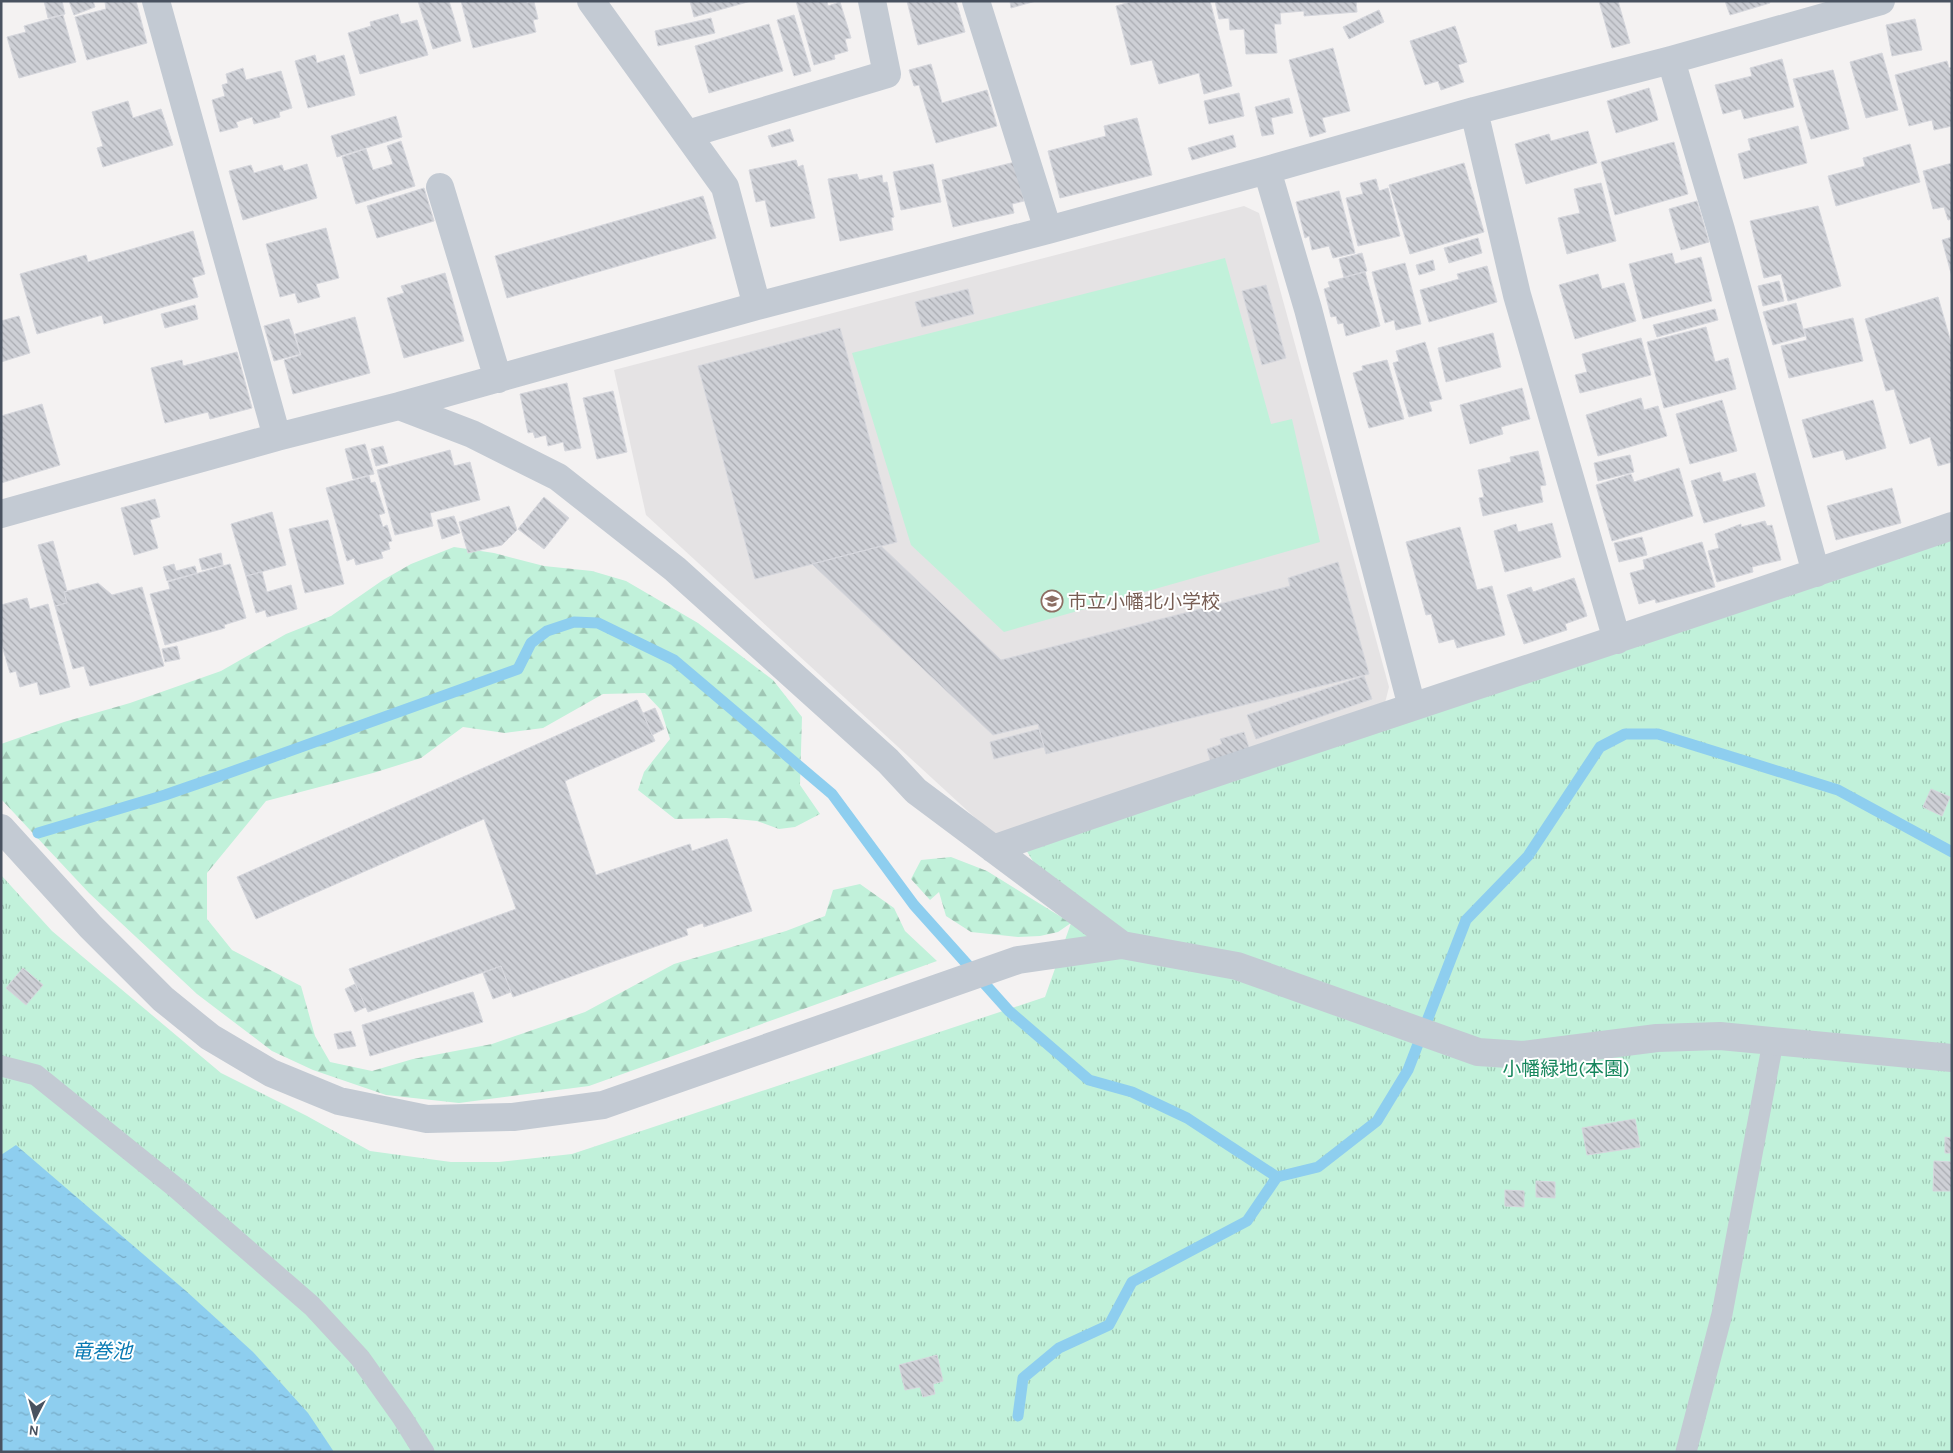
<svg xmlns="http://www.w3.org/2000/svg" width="1953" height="1453" font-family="Karla,'Noto Sans JP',sans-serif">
<defs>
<pattern id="forest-firs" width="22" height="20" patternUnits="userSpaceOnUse" patternTransform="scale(1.25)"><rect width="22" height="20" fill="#c1f1da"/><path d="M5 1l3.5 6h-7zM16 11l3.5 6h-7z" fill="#9fc6b4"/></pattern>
<pattern id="park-tufts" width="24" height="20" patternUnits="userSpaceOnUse" patternTransform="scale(1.25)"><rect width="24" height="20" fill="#c1f1da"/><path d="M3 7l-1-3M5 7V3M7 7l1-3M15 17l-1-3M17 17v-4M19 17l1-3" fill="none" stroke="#9fc6b4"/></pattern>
<pattern id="water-ripples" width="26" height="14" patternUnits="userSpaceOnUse" patternTransform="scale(1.25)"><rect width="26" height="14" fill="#8eceef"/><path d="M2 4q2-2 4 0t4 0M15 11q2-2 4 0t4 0" fill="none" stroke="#76aac5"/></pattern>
<pattern id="building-back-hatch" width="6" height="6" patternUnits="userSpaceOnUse" patternTransform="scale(1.25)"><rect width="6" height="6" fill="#ced0d6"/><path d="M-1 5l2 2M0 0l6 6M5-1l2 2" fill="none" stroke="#a9abb1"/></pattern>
</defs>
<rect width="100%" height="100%" fill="#f4f2f2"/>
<path fill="#e5e3e4" d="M1244,206L1259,213L1389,687L1383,711L996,837L646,515L614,370Z"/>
<path fill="#c1f1da" d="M1225,258L1271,424L1292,419L1320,542L1004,632L911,545L852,353Z"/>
<path fill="url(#forest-firs)" d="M454,547L494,553L544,566L592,571L626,581L698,623L773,680L802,717L800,785L820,814L795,827L779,829L757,821L726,818L675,819L638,790L644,772L670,739L661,710L645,693L603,694L543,728L505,733L463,727L421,758L373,773L266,801L207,873V919L232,950L301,986L315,1036L330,1062L372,1071L413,1059L492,1044L585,1012L674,964L786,931L825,916L833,890L860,884L894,908L905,931L937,961L589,1086L459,1103L386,1095L313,1070L272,1051L197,994L89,893L1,799V744L64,722L130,703L221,671L286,634L331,616L383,580L411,564Z
M951,857L987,871L1071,923L1058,932L1040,936L1018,937L971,932L946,916L939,892L930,900L911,879L921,860Z"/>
<path fill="url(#park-tufts)" d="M1952,532V1452H1V875L52,931L221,1073L307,1116L370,1151L451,1162H499L572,1154L1045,997L1071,923L1023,845Z"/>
<path fill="url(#water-ripples)" d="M16,1145L186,1291L253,1352L308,1413L334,1452H1V1155Z"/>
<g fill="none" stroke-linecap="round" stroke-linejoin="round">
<path stroke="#8eceef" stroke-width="11" d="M38,833L165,795L220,776L518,669L531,643L547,631L574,622L598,623L674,660L832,794L914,905L1009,1011L1089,1080L1132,1092L1187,1118L1277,1177
M1018,1416L1023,1378L1059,1348L1109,1325L1132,1282L1247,1221L1277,1177L1318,1167L1377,1121L1408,1070L1466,920L1528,856L1600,747L1625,734H1658L1838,790L1952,852"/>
</g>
<path fill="url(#building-back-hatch)" stroke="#d6d7dd" d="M44,1H62L65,14L48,18Z
M69,1H93L95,7L74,15Z
M107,1H136L147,43L87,60L75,17L106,9L105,2Z
M418,1H449L461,41L433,49Z
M461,1H526L527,3L534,2L538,19L533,20L536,32L473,48Z
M690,1H751L694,17Z
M796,1H827L828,6L840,2L851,38L845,39L848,51L834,55L835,59L814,65Z
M907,1H956L965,32L918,45Z
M1010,1H1036L1011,8Z
M1134,1H1210L1232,86L1204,94L1199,73L1159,84L1152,60L1131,65L1116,6Z
M1215,1H1356L1357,12L1304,16V11L1280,13L1281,24H1274L1277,53L1246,54L1244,29L1230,30L1229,18L1219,19Z
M1599,1H1618L1630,43L1612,48Z
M1725,1H1769L1770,3L1730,15Z
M1379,10L1384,22L1349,39L1343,27Z
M398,14L401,24L417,20L428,55L360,74L348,33L371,26L370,22Z
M63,15L76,62L19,78L7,37L26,32L24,26Z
M794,15L811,71L794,76L777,20Z
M711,18L715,33L658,46L655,31Z
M1915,19L1922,50L1892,56L1886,25Z
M769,24L783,71L709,93L695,46Z
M1455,26L1467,62L1458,65L1464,82L1441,90L1438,81L1425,85L1410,41Z
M1333,48L1350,111L1322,118L1326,132L1310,137L1289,60Z
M1882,53L1898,110L1866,118L1850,62Z
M315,55L317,63L344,55L355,95L308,108L295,61Z
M1782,59L1794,107L1744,119L1741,109L1723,114L1715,85L1752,76L1750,68Z
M1947,61L1949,68L1952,67V126L1934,130L1932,120L1909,126L1895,75Z
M931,64L942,103L987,90L997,126L936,143L919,85L914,86L909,70Z
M243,68L246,80L281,71L292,108L279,112L280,117L254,124L252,117L236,122L238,127L220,132L212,100L225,96L222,85L228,83L226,74Z
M1833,70L1849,129L1811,139L1793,79Z
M1649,88L1658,120L1616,133L1607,101Z
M1239,93L1244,116L1209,124L1204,101Z
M1289,98L1293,113L1271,118L1274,134L1262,136L1255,107Z
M128,101L133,118L161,109L173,145L103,167L97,148L103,146L92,112Z
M396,116L402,137L337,157L331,136Z
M1137,118L1152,175L1060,198L1048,151L1106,136L1104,126Z
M1798,126L1807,163L1744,179L1738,154L1751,150L1748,139Z
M790,129L794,141L772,147L768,136Z
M1588,131L1597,163L1526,184L1515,144L1549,134L1551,141Z
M1233,135L1236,147L1192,160L1188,148Z
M401,141L415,186L356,204L342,157L366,149L373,170L393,164L387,146Z
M1674,142L1688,194L1615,215L1601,162Z
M1910,144L1920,182L1836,206L1828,176L1865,166L1863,158Z
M796,160L798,167L803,165L815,218L771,227L765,200L756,202L749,170Z
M1015,162L1024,201L1012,204L1014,213L953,227L942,180Z
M1464,163L1484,232L1410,254L1389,185Z
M1952,163V219L1948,220L1944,207L1933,209L1923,171Z
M307,164L317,198L243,220L229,171L251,165L254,173L282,165L284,171Z
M933,164L941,202L901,210L893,172Z
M857,174L859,180L882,175L883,183L887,182L894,217L891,218L893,230L840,241L828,179Z
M1376,179L1379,191L1388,188L1400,236L1358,246L1346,198L1363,194L1360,183Z
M1601,183L1616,241L1567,254L1558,218L1580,213L1574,189Z
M424,188L434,221L377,238L367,206Z
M1339,191L1355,253L1333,258L1329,246L1312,250L1309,236L1305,238L1296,202Z
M703,196L716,238L507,298L495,256Z
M1697,201L1709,242L1681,250L1669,209Z
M1818,206L1841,286L1788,301L1781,274L1764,278L1750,221Z
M326,228L339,278L316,284L320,297L298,303L295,293L280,297L266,244Z
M193,231L205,274L192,278L198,297L104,324L102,315L37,334L20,274L86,255L88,262Z
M1952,237V277L1942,240Z
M1478,238L1482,253L1449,263L1444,248Z
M1362,253L1367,271L1344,277L1339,259Z
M1672,253L1675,264L1701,257L1712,301L1643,319L1629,264Z
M1433,260L1435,270L1419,275L1416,265Z
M1405,263L1421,324L1396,330L1394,320L1385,323L1372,272Z
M1487,266L1497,302L1429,322L1420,290L1459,279L1457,274Z
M1365,272L1380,326L1346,336L1343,323L1338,324L1336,316L1331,317L1324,289L1330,287L1328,282Z
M445,273L464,341L404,358L387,298L404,293L401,286Z
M1598,274L1602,289L1624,283L1636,321L1575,339L1559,285Z
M1779,281L1784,301L1763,306L1758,286Z
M1266,285L1286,358L1262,365L1242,291Z
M968,289L974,314L922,327L915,302Z
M1938,297L1952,346V462L1938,466L1930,437L1910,444L1894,389L1886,391L1865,319Z
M1796,303L1805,336L1773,345L1763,312Z
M195,305L198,319L165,328L161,314Z
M1715,309L1718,320L1657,337L1653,325Z
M19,316L30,353L1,362V321Z
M355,317L370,373L293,394L284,360L301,355L295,334Z
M1853,318L1863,361L1789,378L1781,346L1807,340L1804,329Z
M289,319L300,354L274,361L264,326Z
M1706,327L1715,362L1728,358L1736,389L1664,408L1647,342Z
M840,328L897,542L755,579L698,366Z
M1493,333L1501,367L1446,382L1438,348Z
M1641,338L1651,375L1580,393L1575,375L1587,372L1582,354Z
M1425,342L1442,399L1429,402L1432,411L1409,417L1393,363L1399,361L1396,351Z
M237,352L252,408L210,419L208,412L165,423L151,368L182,360L183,366Z
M1387,360L1404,419L1369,428L1353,373L1363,370L1362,366Z
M567,383L581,448L565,451L563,442L548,446L546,435L535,438L533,432L528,433L520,394Z
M1522,388L1530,419L1501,427L1503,434L1470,444L1460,405Z
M613,391L627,452L597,459L583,398Z
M1641,398L1644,410L1658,406L1667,436L1598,456L1586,415Z
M1722,400L1737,451L1690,464L1676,414Z
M1873,400L1886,448L1846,460L1843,450L1813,458L1802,420Z
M42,404L60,465L1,483V416Z
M365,444L374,474L353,479L345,449Z
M383,446L388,463L376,466L371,449Z
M450,450L454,466L470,462L480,500L430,513L433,526L395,535L377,470Z
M1538,451L1546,485L1540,486L1543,502L1483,516L1479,498L1484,497L1478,470L1511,462L1510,457Z
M1630,455L1634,472L1598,481L1594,463Z
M1679,468L1693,516L1612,541L1596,485L1631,474L1634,482Z
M1720,472L1723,482L1755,473L1765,506L1704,523L1691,481Z
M369,476L371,483L375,482L385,513L379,515L383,527L387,525L392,541L388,542L390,549L381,552L383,558L356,565L354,558L347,561L326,488Z
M1892,488L1901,523L1836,540L1827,506Z
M544,497L569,518L544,549L518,529Z
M155,499L160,517L150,520L158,548L134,555L121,508Z
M509,506L517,530L502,545L468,553L459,522Z
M272,512L286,565L246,576L231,524Z
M454,516L460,533L442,539L437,520Z
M328,520L344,584L305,593L289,529Z
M1765,521L1767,526L1772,525L1781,560L1752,567L1753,572L1717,582L1708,551L1719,548L1715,534L1741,524V527Z
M1552,523L1561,557L1505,572L1494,531L1516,524L1518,532Z
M1460,527L1477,590L1492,586L1505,635L1457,648L1454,639L1439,643L1431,614L1426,615L1406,542Z
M1642,537L1647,555L1619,562L1614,543Z
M53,541L67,591L64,592L67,603L55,606L38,545Z
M1702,542L1715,587L1656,603L1655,599L1639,604L1630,573L1645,569L1643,560Z
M881,546L1001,660L1290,586L1288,578L1338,562L1369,674L1046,754L1038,724L993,735L812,564Z
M221,553L223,565L202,570L199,559Z
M174,564L176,571L195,566L197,573L167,581L163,567Z
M230,564L246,618L224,625L225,628L165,645L150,594L170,589L168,582Z
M262,572L267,592L291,585L297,609L267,617L265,610L256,613L246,576Z
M1574,578L1587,616L1565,624L1567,630L1524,644L1507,595L1531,587L1533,592Z
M98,583L112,595L142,587L164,666L90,686L84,666L73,669L55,606L67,603L64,592Z
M27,598L30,609L48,604L70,687L40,695L37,682L20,687L16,671L10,673L1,642V605Z
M177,646L180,659L165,662L162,649Z
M1364,676L1372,699L1256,739L1247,715Z
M637,700L655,741L565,781L596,875L690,844L692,851L727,839L752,911L704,927L703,923L686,929L688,935L513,997L501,966L368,1012L349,969L516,909L484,819L256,919L237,877Z
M655,708L664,729L652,735L643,713Z
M1039,729L1044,747L994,759L990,742Z
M1244,732L1250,751L1211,763L1207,749L1222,744L1220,739Z
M1931,789L1950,797L1942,816L1923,807Z
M501,966L511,992L493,999L483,973Z
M23,968L43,985L26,1005L6,988Z
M355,984L366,1007L355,1012L345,989Z
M473,992L483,1022L370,1056L362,1025Z
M351,1031L356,1046L338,1049L334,1034Z
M1635,1119L1640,1147L1587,1155L1582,1128Z
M1945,1137L1952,1138V1153H1945Z
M1934,1161L1952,1162V1191H1933Z
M1536,1181L1555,1182V1198L1536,1197Z
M1505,1190L1524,1191V1207L1505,1206Z
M937,1355L943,1381L933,1384L935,1394L923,1397L920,1387L905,1390L899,1365Z"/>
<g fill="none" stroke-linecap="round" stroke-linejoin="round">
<path stroke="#c3cad3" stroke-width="21" d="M1,1066L36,1075L175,1187L312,1306L360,1358L402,1417L424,1452
M1686,1452L1722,1314L1773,1042"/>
<path stroke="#c3cad3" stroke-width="28" d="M156,1L277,437
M591,1L725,187L757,306
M976,1L1048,230
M1671,60L1721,230L1816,573
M1474,111L1517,295L1617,640
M688,134L887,74L872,1
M1267,170L1308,309L1412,707
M440,187L498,379
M399,406L472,434L558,477L675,569L888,761L916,791L1122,945
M1,514L277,437L399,406L757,306L1048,230L1267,170L1474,111L1671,60L1881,1
M1,828L91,927L163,999L210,1037L271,1073L339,1101L427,1119L513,1117L603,1105L1018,960L1122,945L1237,966L1478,1052L1523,1055L1657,1038L1720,1036L1952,1058
M993,849C1311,738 1633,636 1952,526"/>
</g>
<defs>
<g id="school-ring" transform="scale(1.125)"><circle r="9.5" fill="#fff" stroke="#8d6e63" stroke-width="1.5"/><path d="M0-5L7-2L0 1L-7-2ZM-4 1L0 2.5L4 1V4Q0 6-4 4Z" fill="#8d6e63"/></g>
</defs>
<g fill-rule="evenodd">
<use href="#school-ring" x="1052" y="601"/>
</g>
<g text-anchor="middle" stroke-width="4" stroke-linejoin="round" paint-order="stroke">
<g font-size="19" fill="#785e54" stroke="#fff" text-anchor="start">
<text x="1068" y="608">市立小幡北小学校</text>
</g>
<g font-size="19" fill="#16865c" stroke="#fff">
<text x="1566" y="1075">小幡緑地(本園)</text>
</g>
<g font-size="20" font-style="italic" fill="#097ab3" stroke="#fff">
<text x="102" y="1358">竜巻池</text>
</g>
</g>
<rect width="1953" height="1453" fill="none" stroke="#495260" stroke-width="5"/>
<g transform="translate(35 1418) rotate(186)" stroke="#ffffff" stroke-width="4" paint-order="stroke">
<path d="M0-4L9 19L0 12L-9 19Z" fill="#495260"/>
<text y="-8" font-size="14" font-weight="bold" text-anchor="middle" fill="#495260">N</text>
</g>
</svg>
